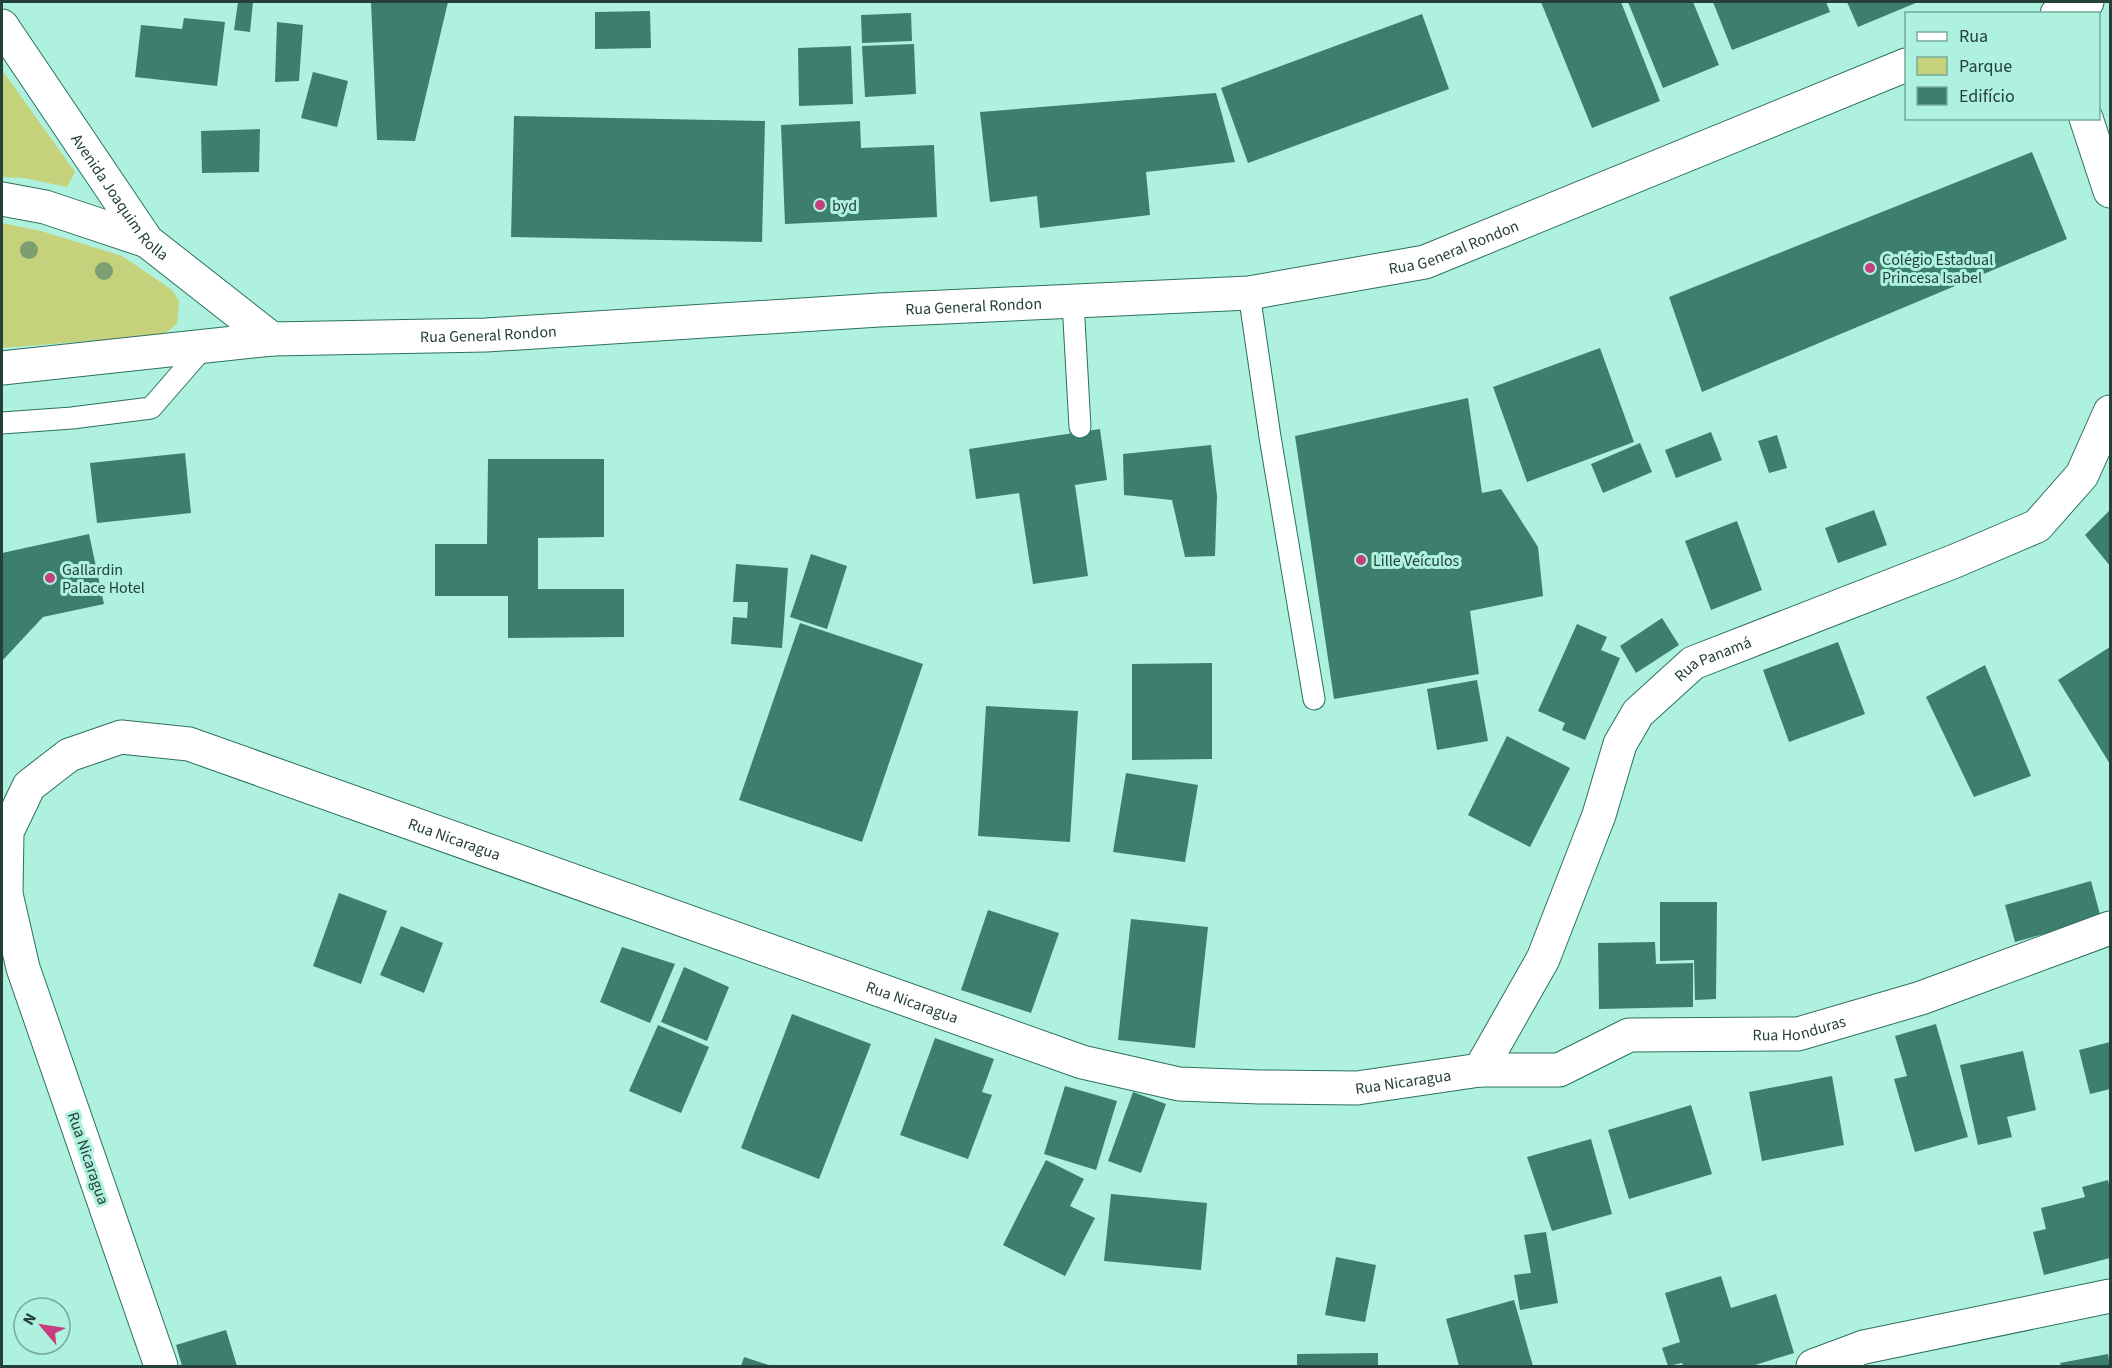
<svg xmlns="http://www.w3.org/2000/svg" width="2112" height="1368" font-family="'Source Sans 3',sans-serif">
<rect width="100%" height="100%" fill="#aef1de"/>
<path fill="#c6d17c" d="M2,70L75,172L67,187L24,178L2,177Z
M2,223L41,231L122,256L172,290L179,301L177,324L163,335L2,348Z"/>
<path fill="#3d7f6e" d="M238,2H253L250,32L234,30Z
M371,2H448L415,141L377,140Z
M1541,2H1621L1660,101L1592,128Z
M1628,2H1693L1719,65L1663,88Z
M1713,2H1826L1830,12L1732,50Z
M1847,2H1918L1858,27Z
M650,11L651,48L595,49V12Z
M911,13L912,41L862,43L861,15Z
M1422,14L1449,89L1248,163L1221,88Z
M184,18L225,22L217,86L135,77L141,25L182,29Z
M277,22L303,25L299,81L275,82Z
M914,44L916,94L865,97L862,46Z
M851,46L853,104L799,106L798,48Z
M313,72L348,81L337,127L301,118Z
M1216,93L1235,162L1146,172L1150,215L1040,228L1037,196L990,202L980,112Z
M514,116L765,121L762,242L511,237Z
M860,121L861,148L934,145L937,217L785,224L781,125Z
M260,129L259,172L202,173L201,131Z
M2032,152L2067,239L1702,392L1669,297Z
M1600,348L1634,442L1527,482L1493,387Z
M1468,398L1482,493L1501,489L1538,547L1543,596L1470,611L1479,674L1334,699L1295,436Z
M1100,429L1107,480L1075,485L1088,576L1033,584L1019,493L976,499L969,449Z
M1711,432L1722,460L1676,478L1665,450Z
M1777,435L1787,468L1769,473L1758,441Z
M1640,443L1652,472L1603,493L1591,464Z
M1211,445L1217,496L1215,556L1185,557L1172,500L1124,495L1123,454Z
M185,453L191,513L97,523L90,463Z
M488,459H604V537L538,538V589H624V637L508,638V596H435V544H487Z
M1874,510L1887,545L1838,563L1825,528Z
M2110,510V566L2085,535Z
M1737,521L1762,590L1711,610L1685,541Z
M89,534L104,604L43,617L2,661V553Z
M811,554L847,566L827,629L790,617Z
M736,564L788,568L782,648L731,644L733,617L747,618L748,602H733Z
M1662,618L1679,645L1636,673L1620,646Z
M800,623L923,664L862,842L739,800Z
M1577,624L1607,637L1601,650L1620,658L1585,740L1562,730L1565,723L1538,711Z
M1838,642L1865,714L1789,742L1763,670Z
M2110,647V764L2058,680Z
M1212,663V759L1132,760V664Z
M1985,665L2031,776L1974,797L1926,697Z
M1477,680L1488,741L1437,750L1427,689Z
M986,706L1078,711L1070,842L978,836Z
M1507,736L1570,768L1530,847L1468,815Z
M1126,773L1198,785L1185,862L1113,852Z
M2091,881L2101,918L2015,942L2005,905Z
M339,893L387,911L361,984L313,966Z
M1660,902H1717L1716,999L1695,1000L1694,960L1660,961Z
M988,910L1059,933L1031,1013L961,990Z
M1131,919L1208,927L1195,1048L1118,1040Z
M401,926L443,943L424,993L380,975Z
M1655,942L1656,964L1693,963V1007L1599,1009L1598,943Z
M622,947L675,964L650,1023L600,1002Z
M684,967L729,987L707,1041L661,1022Z
M792,1014L871,1044L819,1179L741,1148Z
M1936,1024L1968,1137L1915,1152L1894,1079L1907,1076L1895,1036Z
M658,1025L709,1047L681,1113L629,1091Z
M935,1038L994,1059L982,1092L992,1095L968,1159L900,1135Z
M2110,1042V1089L2090,1094L2079,1050Z
M2023,1051L2036,1110L2007,1117L2012,1137L1978,1145L1960,1065Z
M1832,1076L1844,1145L1762,1161L1749,1092Z
M1065,1086L1117,1101L1096,1170L1044,1154Z
M1133,1092L1166,1104L1141,1173L1108,1161Z
M1691,1105L1712,1174L1629,1199L1608,1130Z
M1591,1139L1612,1214L1552,1231L1527,1157Z
M1046,1160L1084,1179L1070,1206L1095,1218L1065,1276L1003,1245Z
M2108,1180L2110,1189V1258L2044,1275L2033,1232L2046,1229L2041,1208L2085,1197L2082,1187Z
M1111,1194L1207,1203L1201,1270L1104,1261Z
M1546,1232L1558,1303L1520,1310L1514,1275L1531,1273L1524,1235Z
M1336,1257L1376,1265L1365,1322L1325,1315Z
M1721,1276L1731,1308L1776,1294L1794,1353L1752,1366H1683L1682,1363L1668,1366L1662,1348L1680,1342L1665,1293Z
M1514,1300L1533,1366H1459L1446,1319Z
M226,1330L237,1366H182L176,1345Z
M1378,1353V1366H1297V1354Z
M2108,1354L2110,1366H2061L2060,1363Z
M744,1357L772,1366H741Z"/>
<g fill="none" stroke-linecap="round" stroke-linejoin="round">
<g stroke="#2d7060" stroke-width="23">
<path id="lane" d="M1249,293L1270,437L1314,699
M1073,302L1080,427
M2,423L72,418L151,408L204,347"/>
</g>
<g stroke="#2d7060" stroke-width="35">
<g id="street">
<path d="M2086,118L2110,191"/>
<path id="s1" d="M1480,1070L1543,959L1599,815L1620,744L1638,713L1693,663L1955,561L2037,526L2082,475L2110,412"/>
<path id="s2" d="M161,1366L23,968L6,894L7,832L29,786L69,755L121,737L189,744L1082,1062L1179,1084L1260,1087L1357,1088L1480,1070H1559L1629,1035L1798,1034L1921,998L2110,928"/>
<path d="M1813,1366L1864,1347L2110,1296"/>
</g>
</g>
<g stroke="#2d7060" stroke-width="35">
<g id="secondary">
<path d="M2057,14L2087,2"/>
<path id="s3" d="M2,26L147,241L272,339"/>
<path d="M2,199L45,207L147,241"/>
<path id="s4" d="M2,368L272,339L486,335L879,310L1249,293L1425,262L1906,65"/>
</g>
</g>
<use href="#lane" stroke="#fff" stroke-width="21"/>
<use href="#street" stroke="#fff" stroke-width="33"/>
<use href="#secondary" stroke="#fff" stroke-width="33"/>
</g>
<g fill="#7c9e71">
<circle cx="29" cy="250" r="9"/>
<circle cx="104" cy="271" r="9"/>
</g>
<g fill="#c53e7e" stroke="#aef1de" stroke-width="2">
<circle cx="820" cy="205" r="6"/>
<circle cx="1870" cy="268" r="6"/>
<circle cx="1361" cy="560" r="6"/>
<circle cx="50" cy="578" r="6"/>
</g>
<g text-anchor="middle" stroke-width="6" stroke-linejoin="round" paint-order="stroke">
<g font-size="16" fill="#244038" stroke="#aef1de">
<text dy="6" stroke="none"><textPath href="#s3" startOffset="208">Avenida Joaquim Rolla</textPath></text>
<text dy="6" stroke="none"><textPath href="#s4" startOffset="1460">Rua General Rondon</textPath></text>
<text dy="6" stroke="none"><textPath href="#s4" startOffset="974">Rua General Rondon</textPath></text>
<text dy="6" stroke="none"><textPath href="#s4" startOffset="488">Rua General Rondon</textPath></text>
<text dy="6" stroke="none"><textPath href="#s1" startOffset="486">Rua Panamá</textPath></text>
<text dy="6" stroke="none"><textPath href="#s2" startOffset="1066">Rua Nicaragua</textPath></text>
<text dy="6" stroke="none"><textPath href="#s2" startOffset="1552">Rua Nicaragua</textPath></text>
<text dy="6" stroke="none"><textPath href="#s2" startOffset="2462">Rua Honduras</textPath></text>
<text dy="6" stroke="none"><textPath href="#s2" startOffset="2056">Rua Nicaragua</textPath></text>
<text transform="translate(89 1158) rotate(71)" y="6">Rua Nicaragua</text>
</g>
<g font-size="16" fill="#244038" stroke="#aef1de" text-anchor="start">
<text x="832" y="211">byd</text>
<text x="1882" y="265">Colégio Estadual<tspan x="1882" dy="18">Princesa Isabel</tspan></text>
<text x="1373" y="566">Lille Veículos</text>
<text x="62" y="575">Gallardin<tspan x="62" dy="18">Palace Hotel</tspan></text>
</g>
</g>
<rect width="2112" height="1368" fill="none" stroke="#244038" stroke-width="6"/>
<rect x="1905" y="12" width="195" height="108" fill="#aef1de" stroke="#77aa9c" stroke-width="1.5"/>
<rect x="1917" y="32" width="30" height="9" fill="#ffffff" stroke="#77aa9c" stroke-width="1.5"/>
<text x="1959" y="42" font-size="18" fill="#244038">Rua</text>
<rect x="1917" y="57" width="30" height="18" fill="#c6d17c" stroke="#77aa9c" stroke-width="1.5"/>
<text x="1959" y="72" font-size="18" fill="#244038">Parque</text>
<rect x="1917" y="87" width="30" height="18" fill="#3d7f6e" stroke="#77aa9c" stroke-width="1.5"/>
<text x="1959" y="102" font-size="18" fill="#244038">Edifício</text>
<g transform="translate(42 1326) rotate(299)"><circle r="28" fill="#aef1de" stroke="#77aa9c" stroke-width="1.5"/>
<path d="M0-4.5L10 22L0 15L-10 22Z" fill="#c53e7e"/>
<text y="-9" font-size="16" font-weight="bold" text-anchor="middle" fill="#244038">N</text>
</g>
</svg>
